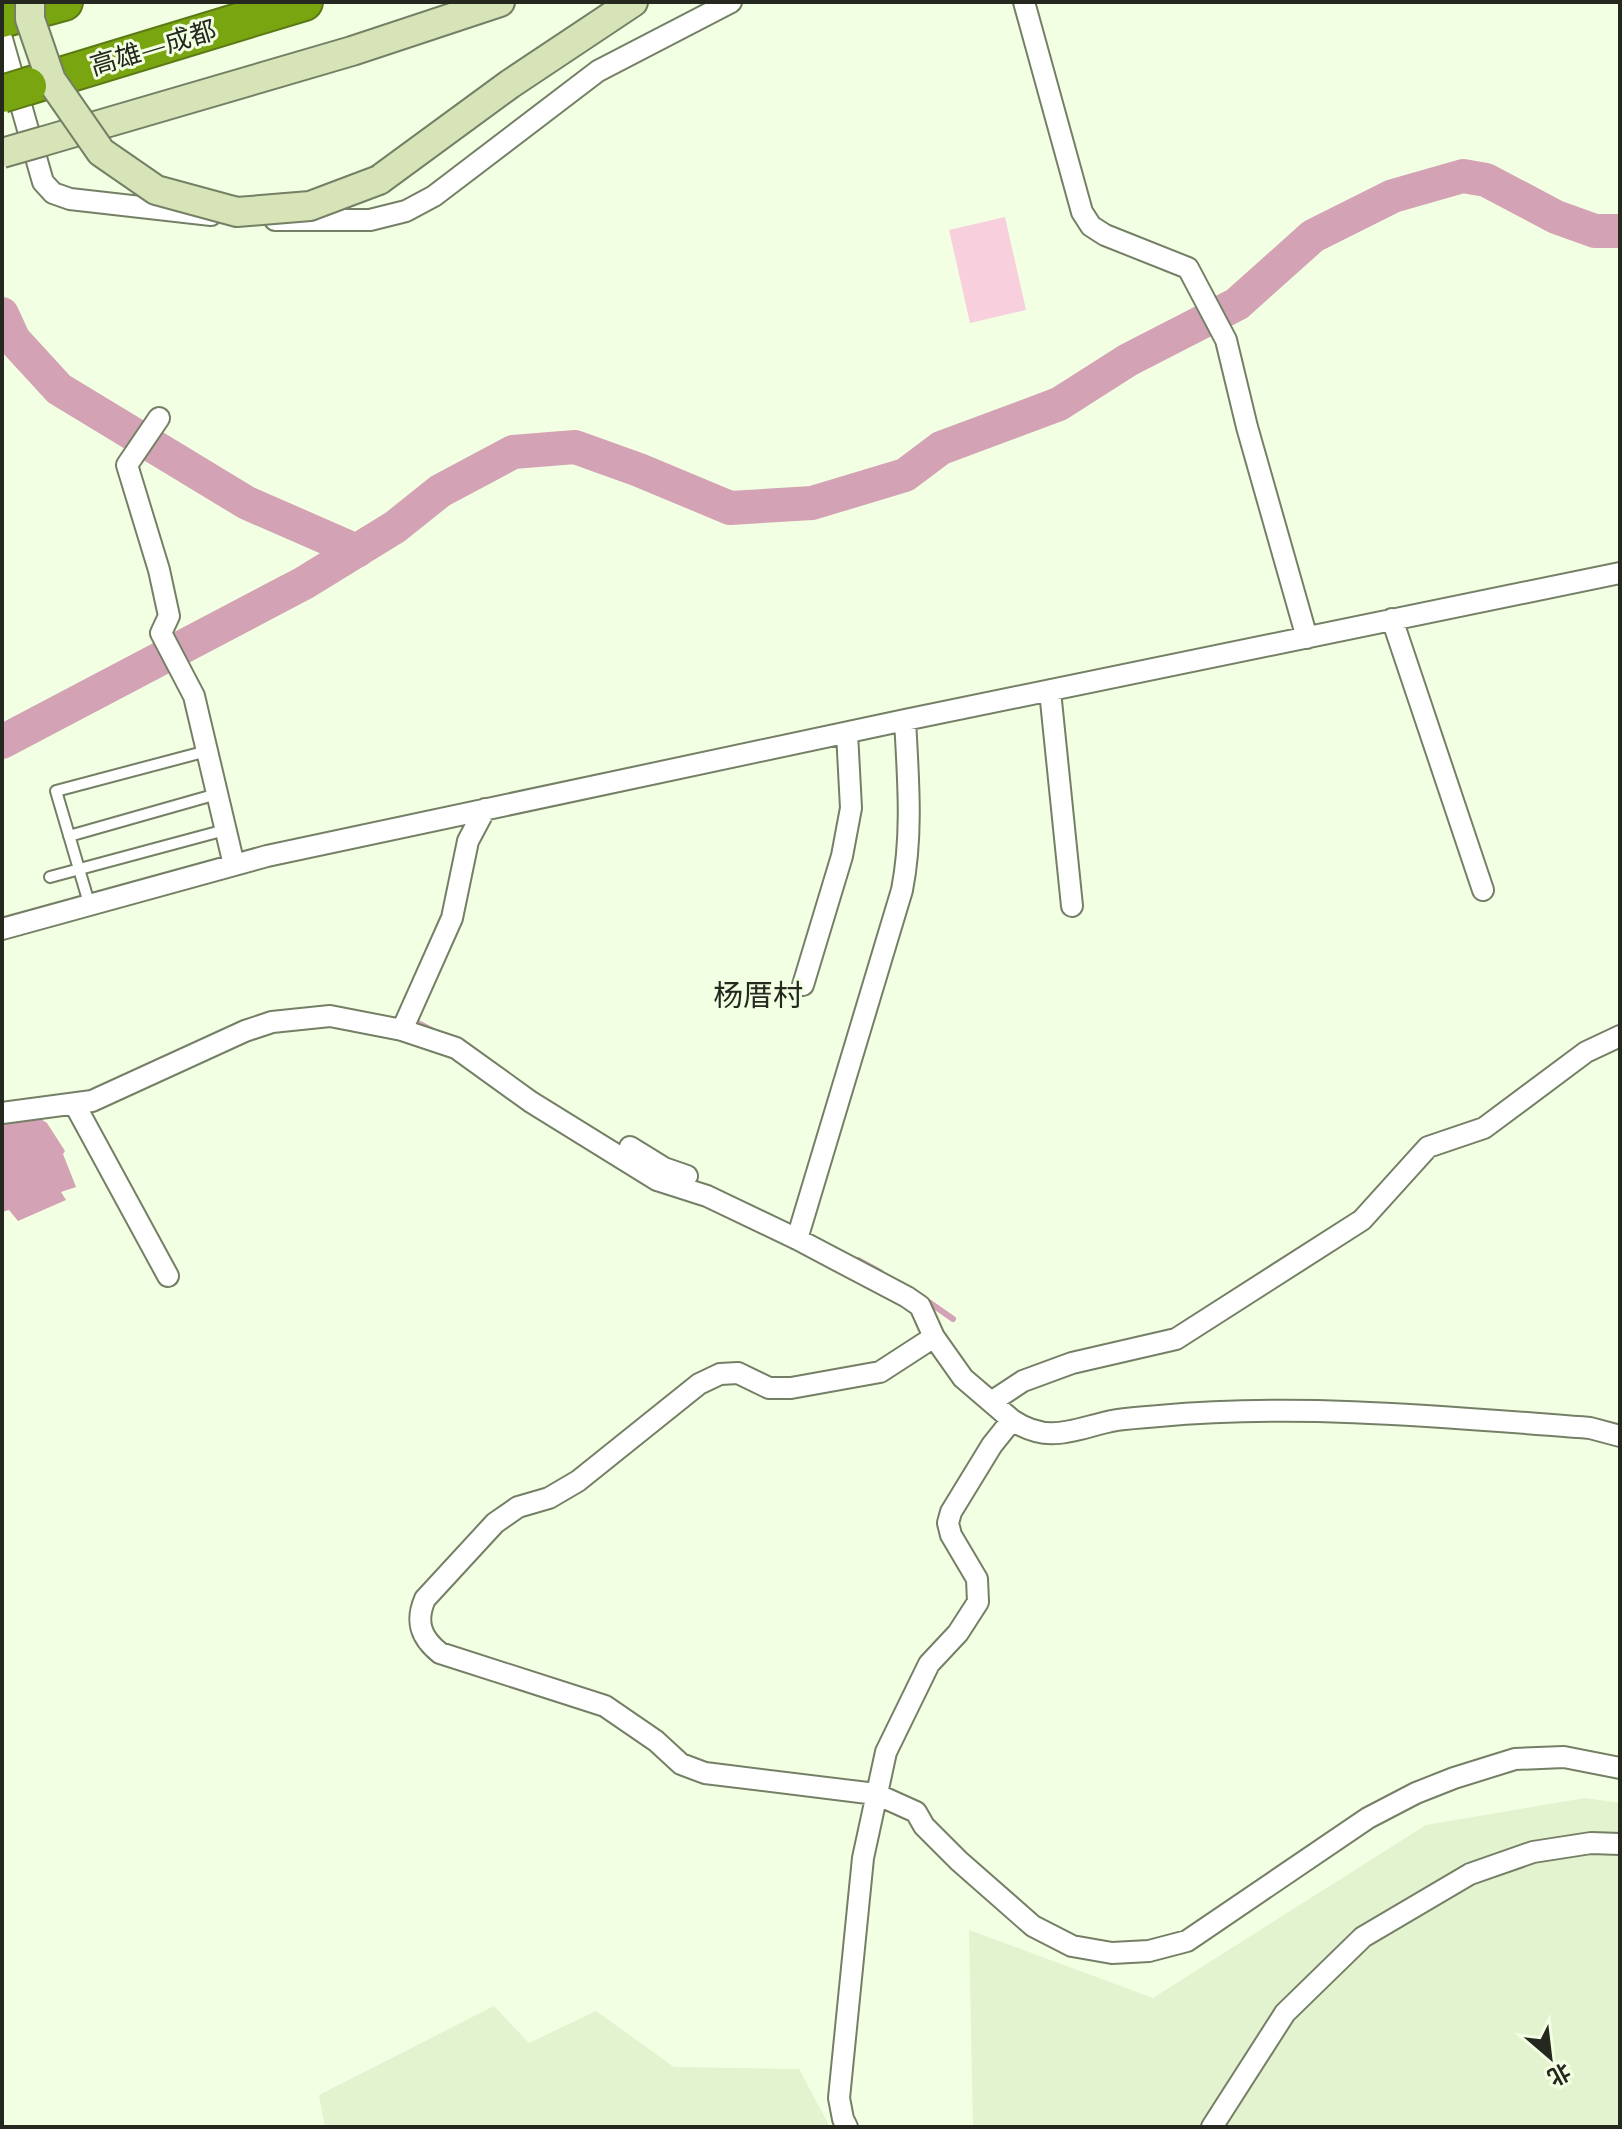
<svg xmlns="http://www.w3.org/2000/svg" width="1622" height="2129" font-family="Spectral,'Noto Sans SC',serif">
<rect width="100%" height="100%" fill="#f2ffe2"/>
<path fill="#e3f2cf" d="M1585,1798L1620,1803V2127H973L969,1930L1153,1998L1426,1825Z
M494,2006L529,2043L596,2011L674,2067L799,2069L830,2127H325L319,2095Z"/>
<path fill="#f7cfdd" d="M1005,217L1026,310L970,323L949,230Z"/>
<path fill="#d3a2b4" d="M35,1115L47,1123L65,1151L63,1154L76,1187L61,1192L66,1200L18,1221L9,1210L2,1212V1119Z"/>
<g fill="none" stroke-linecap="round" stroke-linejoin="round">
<path stroke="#d3a2b4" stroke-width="6" d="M418,1023L437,1033
M858,1260L880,1272
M923,1298L953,1319"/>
<path stroke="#d3a2b4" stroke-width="34" d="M2,314L14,340L59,389L247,503L357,551
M2,742L304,583L395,527L440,491L513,452L575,447L639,470L730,508L812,503L905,475L941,448L1059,404L1128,360L1237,304L1313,236L1393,196L1463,176L1486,180L1556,217L1595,231H1620"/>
<g stroke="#747f65" stroke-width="14">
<path id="lane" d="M69,836L217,794
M50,877L225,830
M89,903L56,791L207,751"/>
</g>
<g stroke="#747f65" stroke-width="24">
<path id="street" d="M1024,2L1082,212L1091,226L1105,235L1188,268L1226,340L1247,427L1307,638
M2,39L43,182L53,193L70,199L211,215
M275,220H370L406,211L434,196L598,71L731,2
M159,418L127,465L159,570L169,616L161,633L194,696L234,865
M1392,619L1483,890
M1050,691L1072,906
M2,929L267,856L905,720L1620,573
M803,985L842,856L851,808L847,733
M402,1030L452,918L468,841L485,809
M75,1105L168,1276
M2,1113L92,1101L245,1031L272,1022L330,1016L402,1030L456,1048L531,1102L657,1180L707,1196L797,1239L907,1297L920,1306L934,1337L963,1378L1012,1420
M630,1147L664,1168L687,1176
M797,1239L902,890C913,834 908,777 905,720
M934,1337L880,1372L791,1388H769L738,1373L720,1374L699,1384L578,1481L549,1498L518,1507L495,1523L425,1599C415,1622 421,1638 440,1653L605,1706L656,1741L681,1764L705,1773L876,1794L916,1812L924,1826L959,1861L1033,1926L1072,1946L1112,1953L1149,1951L1187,1941L1368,1818L1416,1793L1454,1778L1515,1759L1564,1757L1620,1768
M991,1402L1023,1381L1072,1363L1176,1339L1362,1220L1428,1147L1484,1128L1586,1052L1620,1036
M847,2127L843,2119L839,2098L863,1858L886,1752L929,1664L958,1633L978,1602L977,1579L951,1535L948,1523L951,1512L992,1445L1012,1420C1051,1446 1077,1427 1117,1420C1130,1418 1145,1417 1159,1416C1302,1403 1447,1417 1590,1428L1620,1436
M1212,2127L1285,2013L1363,1937L1470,1874L1533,1852L1591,1843L1620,1844"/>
</g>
<g stroke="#747f65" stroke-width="32">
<path id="secondary" d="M44,141L352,51L500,2
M379,180L510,84L633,2"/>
</g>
<g stroke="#5b7915" stroke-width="40">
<path id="highway" d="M2,19L64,2
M28,86L304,2"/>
</g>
<use href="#lane" stroke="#fff" stroke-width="10"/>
<use href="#street" stroke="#fff" stroke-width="20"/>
<use href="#secondary" stroke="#d7e4b7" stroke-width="28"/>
<use href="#highway" stroke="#79a510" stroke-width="36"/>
<g stroke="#747f65" stroke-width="32" stroke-linecap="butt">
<path id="secondary-bridge" d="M30,2V19L51,80L101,152L156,190L237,212L310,206L379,180
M2,153L44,141"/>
</g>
<g stroke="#5b7915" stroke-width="40" stroke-linecap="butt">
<path id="highway-bridge" d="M2,94L28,86"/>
</g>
<use href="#secondary-bridge" stroke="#d7e4b7" stroke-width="28"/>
<use href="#highway-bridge" stroke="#79a510" stroke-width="36"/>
</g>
<g text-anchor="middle" stroke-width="6" stroke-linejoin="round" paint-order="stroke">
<g font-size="26" fill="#24281e" stroke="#f2ffe2">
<text transform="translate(153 48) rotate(-17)" y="9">高雄—成都</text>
</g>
<g font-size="30" fill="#24281e" stroke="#f2ffe2">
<text x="758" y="1006">杨厝村</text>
</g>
</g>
<rect width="1622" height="2129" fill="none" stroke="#24281e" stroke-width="8"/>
<g transform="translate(1550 2057) rotate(152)" stroke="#f2ffe2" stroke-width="6" paint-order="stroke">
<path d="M0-6L14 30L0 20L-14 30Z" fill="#24281e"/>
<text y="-12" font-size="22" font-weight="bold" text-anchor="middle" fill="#24281e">北</text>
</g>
</svg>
